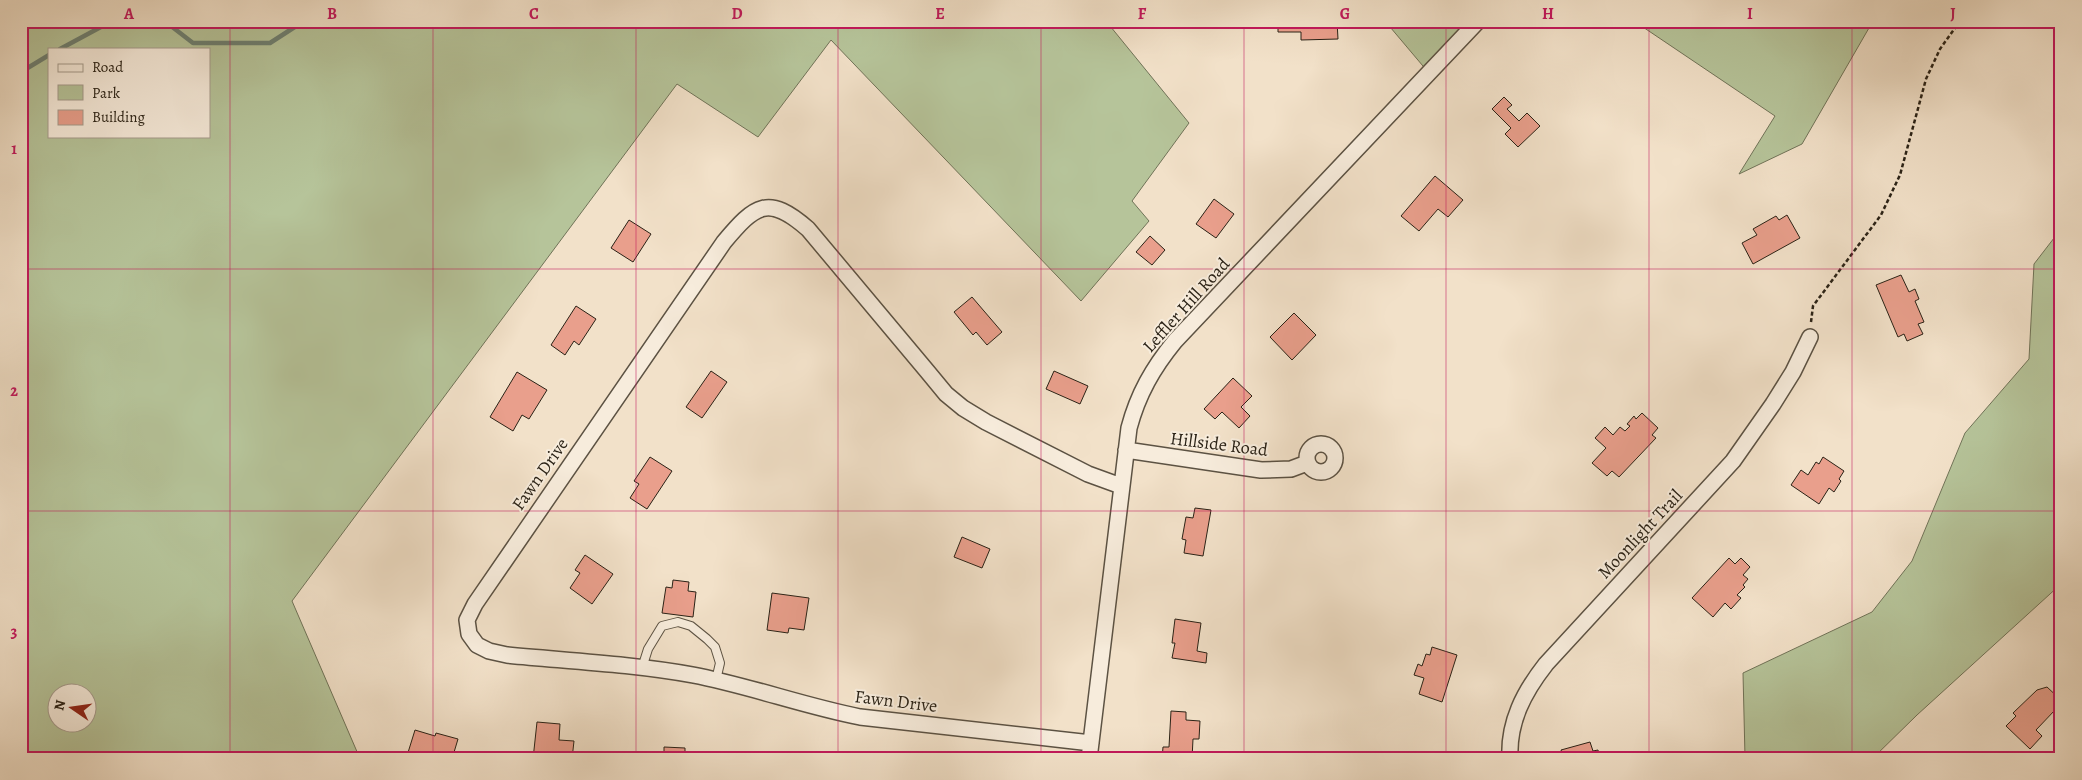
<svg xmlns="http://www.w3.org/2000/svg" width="2082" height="780" font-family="Alegreya,serif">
<rect width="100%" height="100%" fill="#f2e1c9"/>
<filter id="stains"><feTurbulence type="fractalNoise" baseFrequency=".004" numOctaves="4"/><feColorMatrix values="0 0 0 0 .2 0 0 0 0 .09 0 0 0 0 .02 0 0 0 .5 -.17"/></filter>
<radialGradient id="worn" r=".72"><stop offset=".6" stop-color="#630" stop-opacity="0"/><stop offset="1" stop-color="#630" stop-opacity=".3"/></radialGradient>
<path fill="#b6c49a" stroke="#707358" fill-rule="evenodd" d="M21,21H1106L1189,123L1132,201L1149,221L1081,301L831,40L758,137L677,84L292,601L358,754L373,759H21ZM49,49H209V136H49ZM58,692H88V722H58Z
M1385,21H1478L1428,72Z
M1634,21H1873L1802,144L1739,174L1775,116Z
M2061,229V584L1917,715L1872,759H1744L1745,757L1743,673L1872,612L1912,561L1965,433L2029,359L2034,264Z"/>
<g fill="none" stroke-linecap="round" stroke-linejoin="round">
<path stroke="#6e8072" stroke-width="4.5" d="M142,21L171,26L193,43H270L304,21
M60,49L112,21
M21,72L49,55"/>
</g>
<path fill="#e99f8c" stroke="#2a2216" d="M1278,21H1337L1338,39L1301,40V32H1278Z
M1504,97L1512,105L1507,109L1519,121L1527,113L1540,126L1518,147L1505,134L1511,128L1492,109Z
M1435,176L1463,200L1448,217L1438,209L1419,231L1401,216Z
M1214,199L1234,214L1216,238L1196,224Z
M1787,215L1800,238L1753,264L1742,243L1757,235L1753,229L1776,216L1779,220Z
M629,220L651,234L633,262L611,248Z
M1150,236L1165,250L1152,265L1136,252Z
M1901,275L1909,292L1915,289L1919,299L1915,301L1924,322L1918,324L1923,334L1907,341L1904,334L1898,337L1876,285Z
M972,297L1002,332L987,345L976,332L973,335L954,312Z
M576,306L596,319L579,345L574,341L565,355L551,345Z
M1294,313L1316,335L1292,360L1270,337Z
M711,371L727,382L702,418L686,407Z
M1054,371L1088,386L1080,404L1046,389Z
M517,372L547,390L529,419L522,415L513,431L490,417Z
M1233,378L1252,396L1241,407L1250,416L1239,428L1222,412L1215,419L1204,409Z
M1642,413L1658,428L1652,435L1656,438L1619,477L1612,471L1607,476L1592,463L1606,448L1595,438L1605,427L1613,435L1620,427L1625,431L1630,426L1627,424L1634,416L1636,419Z
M650,457L672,471L647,509L630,498L639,484L634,481Z
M1823,457L1844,471L1839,479L1841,481L1834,492L1829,488L1819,504L1791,485L1801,470L1808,475L1816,462L1819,464Z
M1195,508L1211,510L1203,556L1184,553L1186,540L1182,539L1186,517L1193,518Z
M962,537L990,549L982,568L954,557Z
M585,555L613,574L592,604L570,588L580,573L575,570Z
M1729,558L1735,564L1741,558L1750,567L1743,575L1748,579L1743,585L1745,587L1737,595L1741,598L1731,609L1725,603L1713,617L1692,598Z
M673,580L689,582L688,591L696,592L693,617L662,613L666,587L672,588Z
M772,593L809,598L804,630L789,628L788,633L767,630Z
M1175,619L1201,623L1197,651L1207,653L1206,663L1172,658L1175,643H1172Z
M1432,647L1457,655L1442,702L1419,694L1424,678L1414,675L1418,664L1422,666L1426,654L1430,655Z
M2047,687L2061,700V709L2057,713L2055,710L2036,730L2042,736L2030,749L2006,726L2016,716L2013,713L2037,690Z
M1171,711L1186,712V720L1200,721L1199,739H1193L1192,759H1162L1163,747H1169Z
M537,722L560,724L559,740L574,741L572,759H533Z
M415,730L435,736L436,733L458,739L452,759H406Z
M1590,742L1593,751L1598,750L1600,759H1564L1561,750Z
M664,747L685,748V755L699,756V759H664Z"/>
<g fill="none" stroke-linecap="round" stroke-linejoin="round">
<g stroke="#5c5243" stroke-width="10">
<path id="service" d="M642,668L648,649L662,626L678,622L691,626L707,639L715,647L720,663L716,680"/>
</g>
<g stroke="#5c5243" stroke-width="18">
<path id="minor" d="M1307 458a14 14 0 1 1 28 0a14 14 0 1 1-28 0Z
M1126,450L1261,470L1291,469L1307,463
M1091,743L860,717C804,706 750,686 693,675C632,664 569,661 507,655L489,651L477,645L469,634L467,620L475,604L724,242C755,205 768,194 808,229L927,371L946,394L963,408L986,422L1088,474L1121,486
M1089,759L1129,428C1138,394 1153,368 1175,341L1478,21
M1510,759C1508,722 1524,692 1546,664L1733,461L1773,404L1793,372L1810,337"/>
</g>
<path stroke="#2a2216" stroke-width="2.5" stroke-dasharray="4 2.5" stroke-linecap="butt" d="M1811,322L1813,306L1881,215L1900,175L1926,79L1940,49L1960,21"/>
<use href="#service" stroke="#f7ecdc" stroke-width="8"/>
<use href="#minor" stroke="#f7ecdc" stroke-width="15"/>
</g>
<path fill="none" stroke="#c2185b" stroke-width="1" stroke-opacity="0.55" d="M230,21V759M433,21V759M636,21V759M838,21V759M1041,21V759M1244,21V759M1446,21V759M1649,21V759M1852,21V759M21,269H2061M21,511H2061"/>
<g text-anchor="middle" stroke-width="4" stroke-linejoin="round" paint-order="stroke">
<g font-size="18" fill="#2a2216" stroke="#f7ecdc">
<text transform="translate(1186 305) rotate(-48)" y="6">Leffler Hill Road</text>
<text transform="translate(1219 444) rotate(7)" y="6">Hillside Road</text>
<text transform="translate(540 474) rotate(-55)" y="6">Fawn Drive</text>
<text transform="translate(1640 534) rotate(-47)" y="6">Moonlight Trail</text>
<text transform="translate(896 701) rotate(7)" y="6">Fawn Drive</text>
</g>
</g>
<rect width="2082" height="780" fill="none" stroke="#f2e1c9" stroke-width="55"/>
<rect x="48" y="48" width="162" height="90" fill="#f7ecdc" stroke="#a59b8d"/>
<rect x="58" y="64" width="25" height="8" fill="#f7ecdc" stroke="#a59b8d"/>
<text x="92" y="72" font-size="15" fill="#2a2216">Road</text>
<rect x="58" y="85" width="25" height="15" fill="#b6c49a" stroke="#a59b8d"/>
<text x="92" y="98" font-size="15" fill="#2a2216">Park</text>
<rect x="58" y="110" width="25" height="15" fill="#e99f8c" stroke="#a59b8d"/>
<text x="92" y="122" font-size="15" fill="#2a2216">Building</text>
<g transform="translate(72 708) rotate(283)"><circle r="24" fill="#f7ecdc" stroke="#a59b8d"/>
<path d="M0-4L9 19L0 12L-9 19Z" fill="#8f2418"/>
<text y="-8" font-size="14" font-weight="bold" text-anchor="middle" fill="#2a2216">N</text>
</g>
<rect x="28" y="28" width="2026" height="724" fill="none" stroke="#c2185b" stroke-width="2"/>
<g font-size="16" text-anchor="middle" font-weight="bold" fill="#c2185b">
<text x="129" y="19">A</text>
<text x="332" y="19">B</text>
<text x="534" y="19">C</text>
<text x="737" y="19">D</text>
<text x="940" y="19">E</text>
<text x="1142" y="19">F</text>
<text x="1345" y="19">G</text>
<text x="1548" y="19">H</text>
<text x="1750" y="19">I</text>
<text x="1953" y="19">J</text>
<text x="14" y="154">1</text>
<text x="14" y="396">2</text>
<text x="14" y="637">3</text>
</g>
<rect width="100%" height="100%" filter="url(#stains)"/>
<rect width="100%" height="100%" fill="url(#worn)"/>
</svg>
